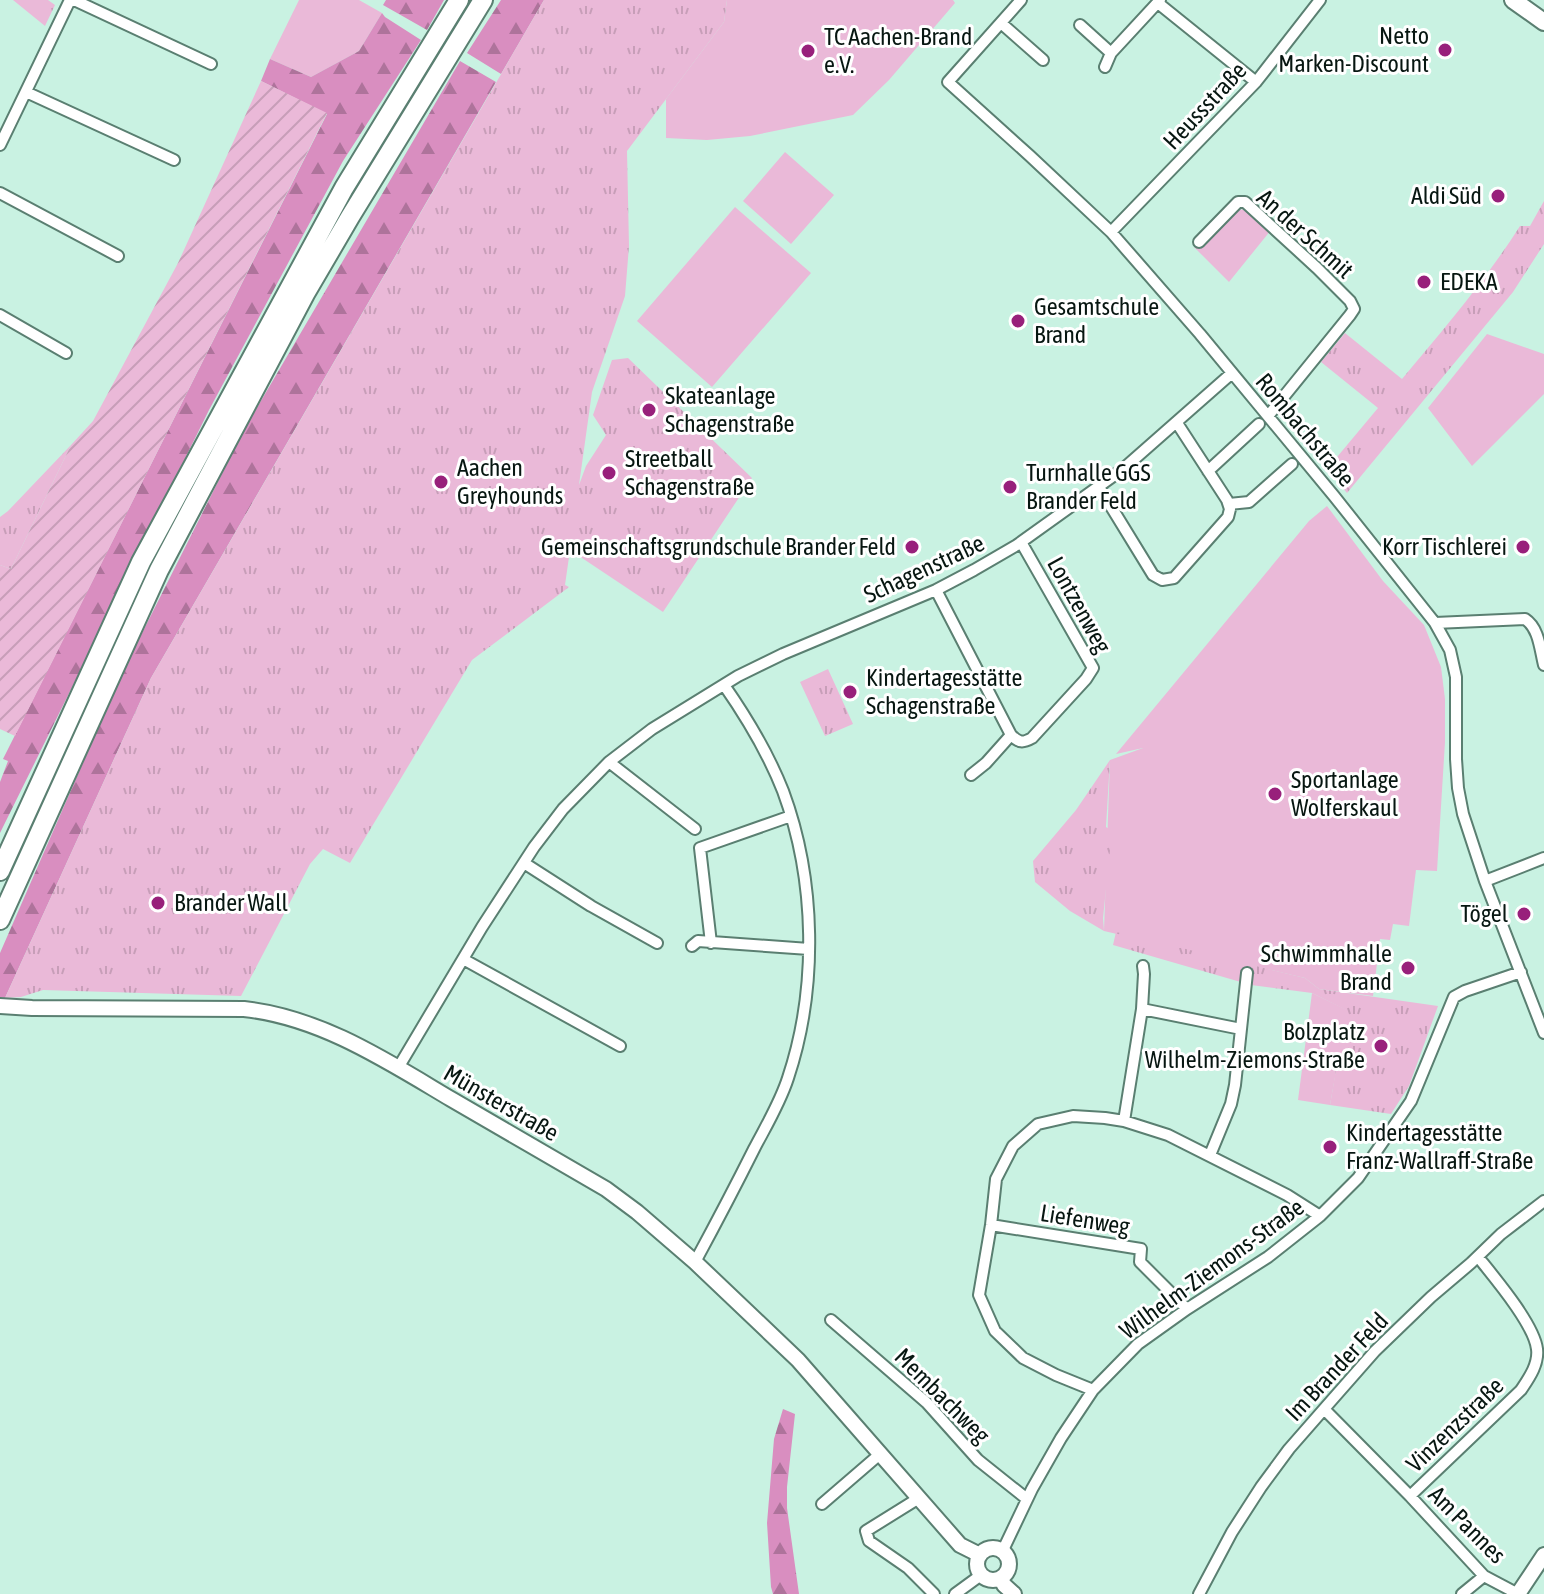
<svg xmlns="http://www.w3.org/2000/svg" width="1544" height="1594" font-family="'Asap Condensed',sans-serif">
<defs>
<pattern id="forest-firs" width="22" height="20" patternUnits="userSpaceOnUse" patternTransform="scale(2)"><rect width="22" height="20" fill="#d98ec0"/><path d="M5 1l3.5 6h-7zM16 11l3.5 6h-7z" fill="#ae739b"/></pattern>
<pattern id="park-tufts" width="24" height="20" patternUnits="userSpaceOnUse" patternTransform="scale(2)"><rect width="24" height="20" fill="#eab9d8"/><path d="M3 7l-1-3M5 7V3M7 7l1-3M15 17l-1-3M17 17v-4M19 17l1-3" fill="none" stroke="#c79eb8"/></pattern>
<pattern id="garden-furrows" width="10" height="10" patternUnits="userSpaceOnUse" patternTransform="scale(2)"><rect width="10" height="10" fill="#eab9d8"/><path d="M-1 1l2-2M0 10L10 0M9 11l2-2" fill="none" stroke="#c79eb8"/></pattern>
</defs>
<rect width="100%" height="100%" fill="#c9f2e2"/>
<path fill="#eab9d8" d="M299,0H359L382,13L359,51L311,77L270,59Z
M727,0H953L955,3L889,80L853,115L750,136L707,140L666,138V99L724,22Z
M785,152L834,195L791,244L743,201Z
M735,207L811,273L712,387L637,321Z
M1247,209L1271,230L1229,282L1194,247L1231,211Z
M1487,334L1544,354V394L1472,466L1428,408Z
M1327,506L1383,581L1424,625L1441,667L1445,699V742L1437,871L1416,870L1409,926L1393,924L1390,940L1380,939L1373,996L1319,989L1305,978L1104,931L1110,760L1143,748L1116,754L1309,521Z
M1312,993L1347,1010L1330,1105L1298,1100Z"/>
<path fill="url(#forest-firs)" d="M386,0H444L427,30L383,5Z
M501,0H544L501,74L467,53Z
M382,13L385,17L421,40L343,161L209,410L0,833V782L8,761L3,759L327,114L261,81L270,59L311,77L359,51Z
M460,61L496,82L151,678L5,998L0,997V953L123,671L245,428Z
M783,1409L795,1414L787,1487V1508L799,1594H773L771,1587L767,1523L774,1439Z"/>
<path fill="url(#park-tufts)" d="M13,0H48L55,5L45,26Z
M544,0H727L724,22L627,151L629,246L625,296L592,392L579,485L586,466L606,435L593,415L612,360L628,358L752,478L663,612L570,550L565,585L569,587L472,660L350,863L323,849L310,864L241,996L43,990L21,997L5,998L151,678Z
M1544,201V244L1513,292L1347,493L1327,469L1378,408L1321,362L1345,333L1402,379C1443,330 1485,281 1520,226H1530Z
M71,445L11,569L0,565V517L8,511Z
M828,669L853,724L825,736L800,682Z
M1110,760L1106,827L1112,831L1103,918L1104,931L1070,911L1035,882L1033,861L1076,810Z
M1116,932L1305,978L1319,989L1438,1006L1409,1086L1391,1114L1330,1105L1346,1010L1312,993L1251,985L1113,945Z"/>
<path fill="url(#garden-furrows)" d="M261,81L327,113L15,736L0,729V565L11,569L71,445L93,421L178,263Z"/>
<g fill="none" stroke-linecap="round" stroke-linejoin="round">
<g stroke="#5a7f71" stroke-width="14">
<path id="street" d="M74,0L211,64
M1021,0L948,82L1030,156L1111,232L1200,334L1334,496L1435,623L1450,650L1456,677V759L1458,788L1463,814L1485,881L1544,1033
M1158,3L1256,82
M1001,23L1043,60
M1080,25L1111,53
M1105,67L1111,53L1160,0
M26,92L174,160
M0,145L70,0
M0,193L118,256
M1111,232L1256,82L1320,0
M1199,242L1238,202H1245L1317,268L1350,301L1354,309L1350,315L1268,416
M0,315L66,353
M1208,471L1259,424
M1099,487L1153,575L1162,580L1174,578L1228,517L1230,509L1227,500L1177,423
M1229,504L1249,502L1292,464
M936,590L1011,735C1019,743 1023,743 1032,738L1086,679L1093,668L1021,542
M1435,623L1525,619C1539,628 1540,649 1544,665
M609,762L695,829
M971,775L986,763L1011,735
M524,863L591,906L657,943
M1485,881L1544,858
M711,943L700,848L791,816
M692,946L698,941L809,949
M463,959L620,1046
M1142,1009L1241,1029
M398,1068L482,927L534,847L563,809L609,762L652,729L738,676L783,654L936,590L974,570L1017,545L1123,469L1232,373
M1124,1121L1142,1009L1144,974L1143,966
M1210,1155L1231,1104L1235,1085L1247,973
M991,1225L1141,1249L1140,1262L1187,1309
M695,1262C715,1225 735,1187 754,1149C766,1126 780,1103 788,1078C818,988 816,880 783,791C768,753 747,718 724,685
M831,1320L927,1403L978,1460L1027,1499
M1093,1390L1056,1375L1023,1358L995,1331L979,1295L991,1225L996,1179L1013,1146L1038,1124L1073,1116L1105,1118L1124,1121L1168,1135L1287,1195L1320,1216
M1324,1409L1410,1496L1484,1576L1518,1594
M1410,1496L1521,1390C1529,1378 1539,1364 1537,1349C1534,1324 1494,1277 1478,1257
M919,1498L866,1531L869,1541L908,1568L934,1594
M822,1504L880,1454
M1003,1550L1032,1489L1061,1438L1093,1390L1138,1344L1187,1309L1268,1257L1320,1216L1358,1178L1411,1101L1454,997L1465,991L1521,972
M955,1594L981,1575
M1199,1594L1232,1532L1261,1487L1289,1449L1324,1409L1375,1351L1431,1297L1471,1263L1501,1234L1544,1201
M1462,1594L1484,1576"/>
</g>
<g stroke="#5a7f71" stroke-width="18">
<path id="secondary" d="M0,1006L32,1008L244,1009C320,1017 387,1061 451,1099C503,1129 554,1159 606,1189L637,1212L695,1262L798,1360L960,1545L980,1555
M977 1564a16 16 0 1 1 32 0a16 16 0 1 1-32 0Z
M1001,1578L1004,1585L1014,1594
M1518,1594L1544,1555"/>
</g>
<g stroke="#5a7f71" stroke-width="20">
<path id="primary" d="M1513,0L1544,22"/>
</g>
<g stroke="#5a7f71" stroke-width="22">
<path id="highway" d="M0,871L141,562L344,188L459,0
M0,920L159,570L305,294L350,217L483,0"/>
</g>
<use href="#street" stroke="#fff" stroke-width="10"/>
<use href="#secondary" stroke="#fff" stroke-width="14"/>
<use href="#primary" stroke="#fff" stroke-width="16"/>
<use href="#highway" stroke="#fff" stroke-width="18"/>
</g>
<g fill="#98207b" stroke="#fff" stroke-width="3">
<circle cx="1445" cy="50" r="8"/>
<circle cx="808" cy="51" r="8"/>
<circle cx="1498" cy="196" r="8"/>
<circle cx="1424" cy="282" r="8"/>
<circle cx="1018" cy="321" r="8"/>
<circle cx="649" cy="410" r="8"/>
<circle cx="609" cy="473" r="8"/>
<circle cx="441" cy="482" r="8"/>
<circle cx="1010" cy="487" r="8"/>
<circle cx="912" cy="547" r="8"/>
<circle cx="1523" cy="547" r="8"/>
<circle cx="850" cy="692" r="8"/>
<circle cx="1275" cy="794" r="8"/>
<circle cx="158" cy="903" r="8"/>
<circle cx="1524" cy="914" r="8"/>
<circle cx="1408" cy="968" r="8"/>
<circle cx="1381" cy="1046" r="8"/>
<circle cx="1330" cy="1147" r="8"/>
</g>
<g text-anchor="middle" stroke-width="6" stroke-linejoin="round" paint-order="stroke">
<g font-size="24" fill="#071611" stroke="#fff" text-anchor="start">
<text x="1429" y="44" text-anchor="end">Netto<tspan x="1429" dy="28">Marken-Discount</tspan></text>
<text x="824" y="45">TC Aachen-Brand<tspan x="824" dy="28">e.V.</tspan></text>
<text x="1482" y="204" text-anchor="end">Aldi Süd</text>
<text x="1440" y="290">EDEKA</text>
<text x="1034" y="315">Gesamtschule<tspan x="1034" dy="28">Brand</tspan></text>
<text x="665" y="404">Skateanlage<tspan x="665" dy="28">Schagenstraße</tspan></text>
<text x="625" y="467">Streetball<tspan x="625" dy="28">Schagenstraße</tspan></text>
<text x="457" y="476">Aachen<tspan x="457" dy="28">Greyhounds</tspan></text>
<text x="1026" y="481">Turnhalle GGS<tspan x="1026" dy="28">Brander Feld</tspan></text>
<text x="896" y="555" text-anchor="end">Gemeinschaftsgrundschule Brander Feld</text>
<text x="1507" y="555" text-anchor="end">Korr Tischlerei</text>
<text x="866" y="686">Kindertagesstätte<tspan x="866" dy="28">Schagenstraße</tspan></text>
<text x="1291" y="788">Sportanlage<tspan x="1291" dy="28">Wolferskaul</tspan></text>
<text x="174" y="911">Brander Wall</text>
<text x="1508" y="922" text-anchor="end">Tögel</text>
<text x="1392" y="962" text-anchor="end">Schwimmhalle<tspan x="1392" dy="28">Brand</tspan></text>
<text x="1365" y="1040" text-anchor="end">Bolzplatz<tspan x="1365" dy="28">Wilhelm-Ziemons-Straße</tspan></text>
<text x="1346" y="1141">Kindertagesstätte<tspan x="1346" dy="28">Franz-Wallraff-Straße</tspan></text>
</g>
<g font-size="24" fill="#071611" stroke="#fff">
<text transform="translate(1205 106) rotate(-47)" y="8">Heussstraße</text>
<text transform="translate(1305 234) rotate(42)" y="8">An der Schmit</text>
<text transform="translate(1305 430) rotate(50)" y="8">Rombachstraße</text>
<text transform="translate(924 569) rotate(-25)" y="8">Schagenstraße</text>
<text transform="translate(1079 605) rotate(61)" y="8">Lontzenweg</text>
<text transform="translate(501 1103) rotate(30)" y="8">Münsterstraße</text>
<text transform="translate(1085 1220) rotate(9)" y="8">Liefenweg</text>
<text transform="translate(1212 1269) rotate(-36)" y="8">Wilhelm-Ziemons-Straße</text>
<text transform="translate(1337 1367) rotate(-47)" y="8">Im Brander Feld</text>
<text transform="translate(942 1396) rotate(45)" y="8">Membachweg</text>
<text transform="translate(1455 1425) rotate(-44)" y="8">Vinzenzstraße</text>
<text transform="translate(1467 1525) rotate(45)" y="8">Am Pannes</text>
</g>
</g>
</svg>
